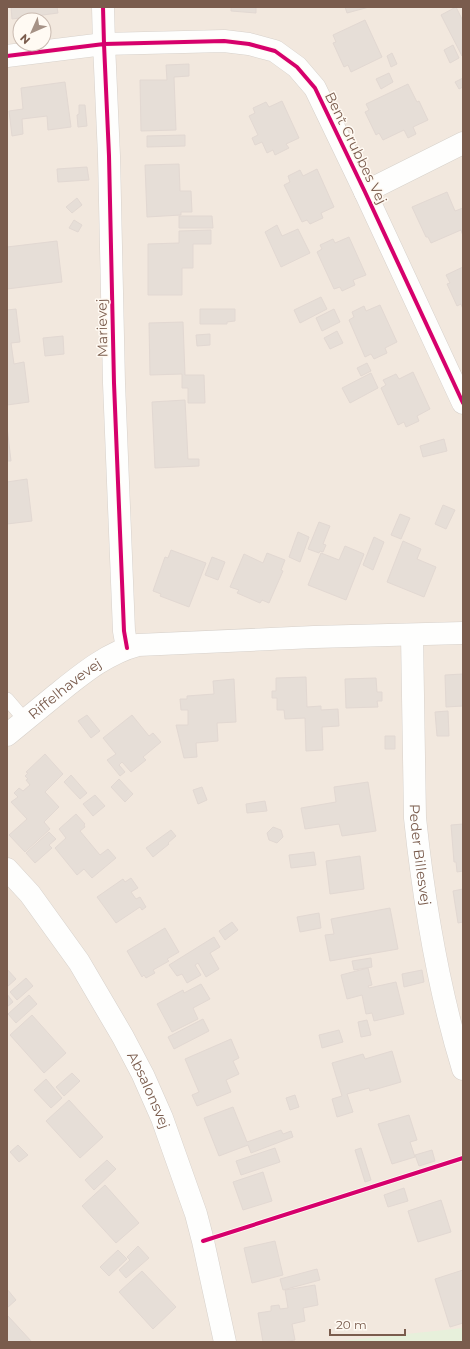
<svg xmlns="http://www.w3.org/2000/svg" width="470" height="1349" font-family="Montserrat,sans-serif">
<rect width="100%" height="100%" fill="#f9f5f0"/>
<path fill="#f2e8de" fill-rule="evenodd" d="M7,7H463V1342H7ZM20,20H44V44H20Z"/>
<path fill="#e7f0db" d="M463,1328V1342H331Z"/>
<path fill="#e6ded7" stroke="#e2d8d2" d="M11,7H57L58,13L12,19Z
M231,7H256V13L231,11Z
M345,7H369L347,13Z
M456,7L463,21L462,56L441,15Z
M365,20L382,57L351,72L348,65L344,67L333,43L336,42L333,35Z
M453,45L459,58L450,63L444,50Z
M392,53L397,64L391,67L387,56Z
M189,64V76L174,77L176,130L141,131L140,80H167L166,65Z
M389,73L393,82L381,89L376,79Z
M463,78V87L459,89L455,82Z
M65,82L71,127L48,130L47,116L22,119L23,134L12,136L9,111L23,109L21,88Z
M408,84L417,102L419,101L428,120L413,127L416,134L408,138L404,130L383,140L379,133L376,135L365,112L369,110L366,104Z
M282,101L299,138L286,144L289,148L275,155L273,150L267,153L262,142L255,145L252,138L258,135L249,116L255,113L253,108L266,102L269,107Z
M79,105H85L87,126L78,127L77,115L79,114Z
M185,135V146L147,147V136Z
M179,164L180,191H191L192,212H181V215L147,217L145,165Z
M87,167L89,180L58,182L57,169Z
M317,169L334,207L321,213L323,218L310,224L307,220L302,222L284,185L290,182L288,176L300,170L303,176Z
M447,192L455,211L463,208V236L461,230L431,243L428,237H426L412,207Z
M77,198L82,205L72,213L66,207Z
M179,216H212L213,228H179Z
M74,220L82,225L78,232L69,228Z
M277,225L282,236L298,229L310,253L281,267L265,232Z
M211,230V244H193V268H182V295H148V244L179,243V231Z
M349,237L366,275L353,280L355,285L342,291L340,287L334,289L317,252L322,249L320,245L333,239L335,243Z
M57,241L62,282L7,289V247Z
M463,267V309L461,304L457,306L447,284L450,283L446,275Z
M321,297L327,309L300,323L294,310Z
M380,305L397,342L385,348L387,353L374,359L371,354L365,357L349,320L354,317L352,312L364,306L366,311Z
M16,309L20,342L11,343L14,364L24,362L29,402L7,405V310Z
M200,309H235V321L227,322V324H200Z
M334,309L340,322L322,331L316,318Z
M183,322L185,375H204L205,403H188V388H182V374L150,375L149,323Z
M337,331L343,343L330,349L324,338Z
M210,334V345L197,346L196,335Z
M63,336L64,354L45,356L43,338Z
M367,363L371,371L361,376L357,368Z
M413,372L430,409L417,416L419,421L406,427L404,422L398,425L381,388L386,385L383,380L396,374L399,379Z
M371,373L378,388L350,403L342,388Z
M185,400L188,459H199V466L155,468L152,402Z
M7,427L11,461H7Z
M444,439L447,451L423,457L420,446Z
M27,479L32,521L7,524V482Z
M443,505L455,510L446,529L435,524Z
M400,514L410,518L401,539L391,535Z
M319,522L330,526L323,544L326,545L323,552L320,551L319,553L308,549Z
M298,532L309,537L300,562L289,557Z
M374,537L384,542L373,570L363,565Z
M403,541L421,549L417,559L436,567L424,597L387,582Z
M345,546L364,554L346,600L308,585L321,553L339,560Z
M171,550L206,563L189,607L160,596L161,594L153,591L165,557L168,558Z
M267,553L285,560L281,570L283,571L269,603L262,600L260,603L237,593L239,590L230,587L244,554L263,563Z
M212,557L225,562L218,580L205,575Z
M463,674V706L446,707L445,675Z
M306,677L307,707L321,706V710L338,709L339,726L322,727L323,750L306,751L305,718L285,719L284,710H277V698H272V691H276V678Z
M376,678L377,692H382V701H377L378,707L346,708L345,679Z
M234,679L236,722L217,723L218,741L196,743L197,757L184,758L176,725H188V710H181L180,699H187V696L214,694L213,681Z
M448,711L449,736H437L435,712Z
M87,715L100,731L91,738L78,721Z
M132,715L149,736L153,733L161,742L143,757L146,760L131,772L122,762L119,765L125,772L120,776L107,760L116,754L103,738Z
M385,736H395V749H385Z
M45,754L63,774L45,792L59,807L44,822L50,829L25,852L9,835L27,819L11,802L18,797L14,793L19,788L23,791L30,785L26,780L28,779L25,776L28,773L26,772Z
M71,775L87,793L80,799L64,782Z
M119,779L133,794L125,802L111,787Z
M368,782L376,831L342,836L339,824L305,829L301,808L336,802L334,787Z
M202,787L207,800L198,804L193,790Z
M95,795L105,806L93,816L83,804Z
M265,801L267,811L247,813L246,804Z
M76,814L85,824L84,825L85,827L80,831L100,855L108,849L116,858L92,878L84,869L77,875L55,848L66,838L59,829Z
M463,824V871L457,872L456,862H454L451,825Z
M273,827L281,830L283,837L277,843L269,840L267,833Z
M171,830L176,836L168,843L169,844L153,857L146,848Z
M49,832L56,839L49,845L52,848L35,863L26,853Z
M314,852L316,865L291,868L289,855Z
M360,856L364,889L330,894L326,861Z
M131,878L138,888L131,892L136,899L140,897L146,907L142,910L140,907L116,923L97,897L123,879L125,882Z
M463,889V922L458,923L453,891Z
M390,908L398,949L330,961L325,935L334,934L331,919Z
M319,913L321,928L300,932L297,917Z
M232,922L238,930L225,940L219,931Z
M165,928L179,952L167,959L169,961L153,970L155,973L146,978L144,975L142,977L127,951Z
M214,937L220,947L210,953L219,969L206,977L198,963L195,965L201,975L187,983L182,974L177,976L169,965Z
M371,958L372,967L354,970L352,961Z
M368,968L372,985L368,986L369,988L396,982L404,1014L374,1021L372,1013L366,1014L362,995L347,999L341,975Z
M7,969L16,979L7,987Z
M422,970L424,982L404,987L402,974Z
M26,978L33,986L17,1000L10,992Z
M201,984L210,999L193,1008L198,1019L172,1032L157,1004L183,990L184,993Z
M7,994L13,1002L7,1007Z
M29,995L37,1004L16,1023L8,1014Z
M32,1015L66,1053L44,1073L10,1035Z
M203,1019L209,1031L174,1049L168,1037Z
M367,1020L371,1035L361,1037L358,1022Z
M339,1030L343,1042L322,1048L319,1035Z
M231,1039L239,1058L233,1061L239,1074L226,1080L231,1092L197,1106L192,1095L199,1092L185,1059Z
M392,1051L401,1082L370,1091L369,1088L347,1094L353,1112L337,1117L332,1099L342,1096L332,1063L363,1054L365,1059Z
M72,1073L80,1081L64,1096L56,1087Z
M46,1079L62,1098L51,1108L34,1090Z
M295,1095L299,1107L290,1110L286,1098Z
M69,1100L103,1137L80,1158L46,1121Z
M233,1107L247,1142L281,1130L283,1134L291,1131L293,1137L251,1153L248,1145L219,1156L204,1118Z
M409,1115L417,1140L410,1142L415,1157L392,1164L378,1124Z
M18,1145L28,1155L19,1162L10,1152Z
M275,1148L280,1162L241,1175L236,1161Z
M361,1148L371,1180L365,1182L355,1150Z
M432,1150L435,1161L419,1166L415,1155Z
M107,1160L116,1169L94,1190L85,1180Z
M263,1172L272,1201L243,1210L233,1182Z
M105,1185L139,1223L116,1243L82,1206Z
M404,1188L408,1201L388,1207L384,1195Z
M441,1200L451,1232L418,1242L408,1211Z
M275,1241L283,1275L252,1283L244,1248Z
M138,1246L149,1258L126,1278L119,1270L130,1260L127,1257Z
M118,1250L127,1259L109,1276L100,1267Z
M317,1269L320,1280L283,1290L280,1279Z
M463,1270V1323L450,1327L435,1279Z
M142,1271L176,1307L153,1329L119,1292Z
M315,1285L318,1305L303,1308L305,1321L292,1324L295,1340L283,1342H263L258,1313L271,1311V1306L279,1305L280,1309L288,1308L285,1290Z
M7,1289L16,1300L7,1308Z
M8,1316L32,1342H7V1317Z"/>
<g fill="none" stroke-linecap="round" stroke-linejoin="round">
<g stroke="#d7d1cb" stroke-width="14">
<path id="service" d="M7,699L25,720"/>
</g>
<g stroke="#d7d1cb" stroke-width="23">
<g id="minor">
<path d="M103,7L104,44L109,156L114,383L124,631L127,648"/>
<path d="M7,56L104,44L224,41L249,44L275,51L297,67L315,88L365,192L463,403"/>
<path d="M365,192L463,143"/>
<path id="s1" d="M412,635L415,818C424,903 438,988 463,1069"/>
<path id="s2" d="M7,735C24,721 40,708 57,694C82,674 107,653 138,645L314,637L463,633"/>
<path id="s3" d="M7,869L30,894L79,962L123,1037L143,1075L162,1118L196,1214L203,1241L225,1342"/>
</g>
</g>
<use href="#service" stroke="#fefefd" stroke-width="13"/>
<use href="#minor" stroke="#fefefd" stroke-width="22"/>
<g stroke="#fffaf3" stroke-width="6">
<path id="cycleway" d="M103,7L104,44L109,156L114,383L124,631L127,648
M7,56L104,44L224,41L249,44L275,51L297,67L315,88L365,192L463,403
M203,1241L463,1158"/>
</g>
<use href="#cycleway" stroke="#d6006c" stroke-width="4"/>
</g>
<g text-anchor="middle" stroke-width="3" stroke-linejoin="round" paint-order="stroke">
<g font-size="14" fill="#7a5c4d" stroke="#fffaf3">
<text transform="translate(356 148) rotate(64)" y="5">Bent Grubbes Vej</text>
<text transform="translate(102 328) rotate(-91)" y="5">Marievej</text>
<text dy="5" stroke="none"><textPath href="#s2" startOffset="74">Riffelhavevej</textPath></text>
<text dy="5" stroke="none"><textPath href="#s1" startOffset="220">Peder Billesvej</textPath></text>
<text dy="5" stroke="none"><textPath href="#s3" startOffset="264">Absalonsvej</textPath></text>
</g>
</g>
<rect width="470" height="1349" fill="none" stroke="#7a5c4d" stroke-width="16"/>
<g transform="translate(32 32) rotate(225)"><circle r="19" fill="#fffaf3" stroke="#cabbb1"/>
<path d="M0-3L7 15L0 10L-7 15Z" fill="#a69286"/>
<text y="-6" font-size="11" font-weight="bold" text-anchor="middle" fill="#7a5c4d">N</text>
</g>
<path d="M330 1329v6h75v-6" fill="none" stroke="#7a5c4d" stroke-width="2"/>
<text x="336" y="1329" font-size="12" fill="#7a5c4d" stroke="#fffaf3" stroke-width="3" paint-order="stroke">20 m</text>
</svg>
